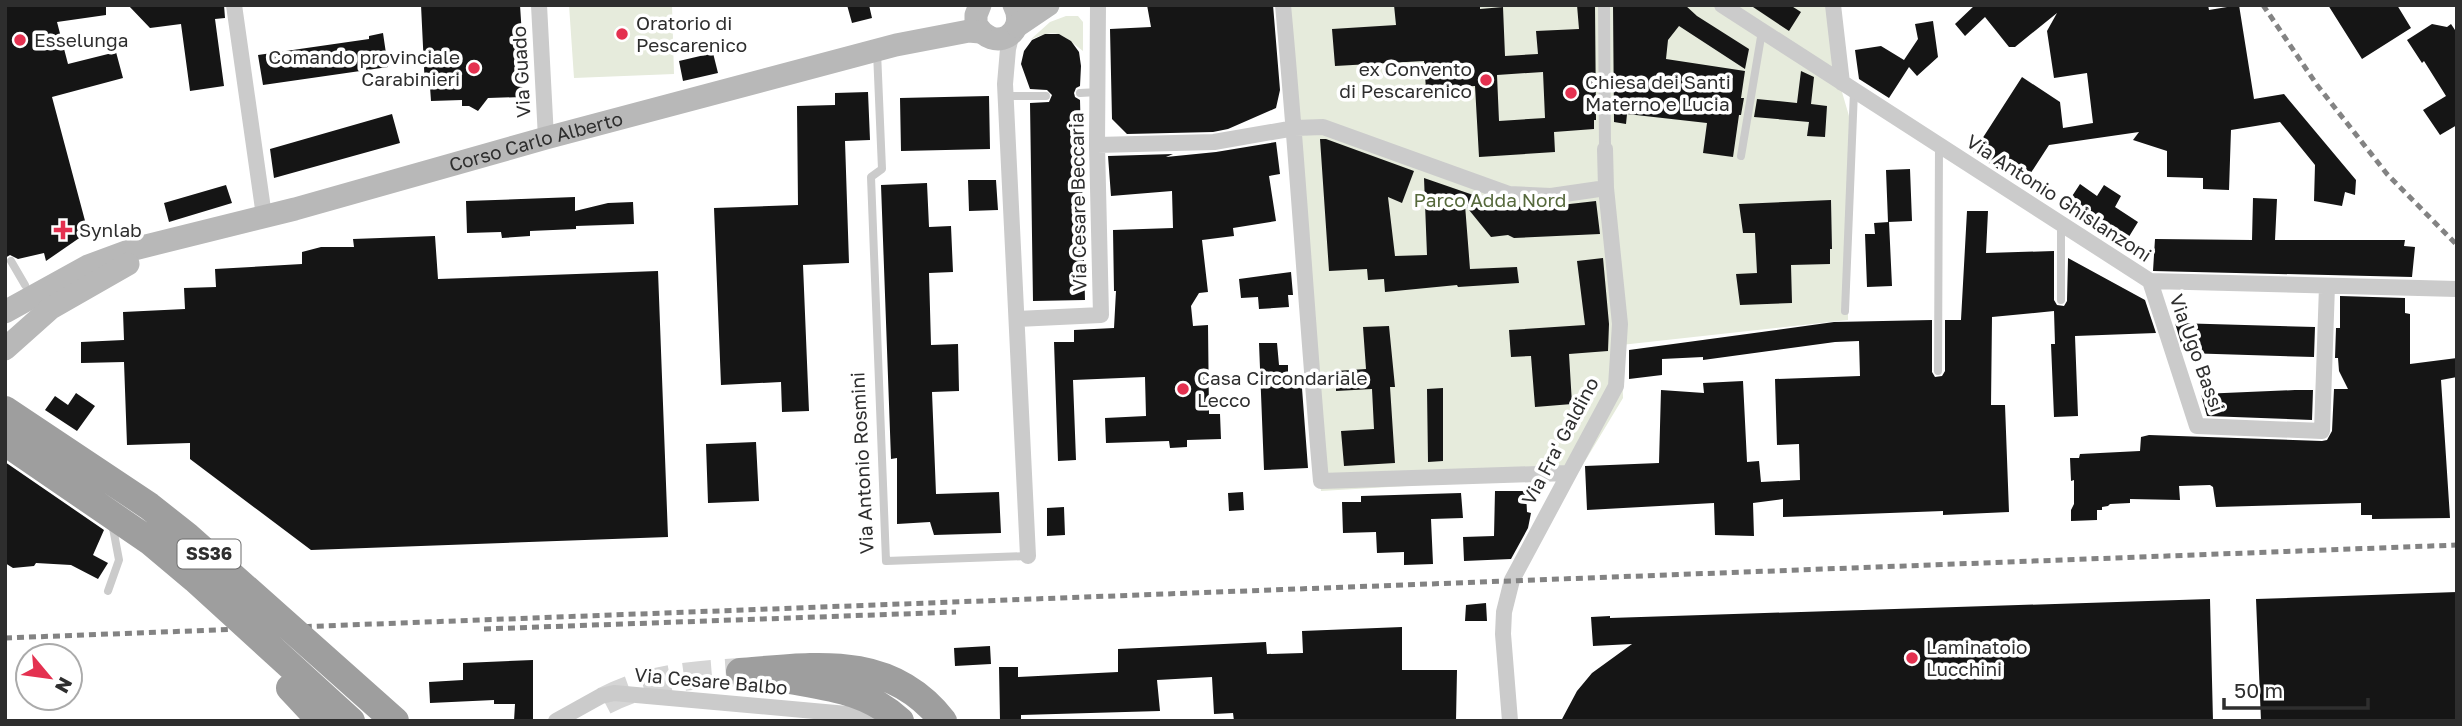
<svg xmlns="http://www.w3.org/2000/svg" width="2462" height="726" font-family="'Golos Text',sans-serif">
<rect width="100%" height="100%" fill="#fff"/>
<path fill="#e6ebdc" d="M569,5H672L674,74L574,78Z
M1277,5H1831L1835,68L1849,116L1848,320L1621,345L1623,398L1576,476L1321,491Z
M1066,16H1078L1083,22V51C1060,34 1058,27 1030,40L1050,22Z"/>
<path fill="#151515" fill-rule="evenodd" d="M5,5H106V15L57,22L68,64L116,52L123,78L52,97L88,232L46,261L44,253L18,259L10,255L5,258Z
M128,5H224L225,18L215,19L224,86L190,91L181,24L150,28Z
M421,5H520L525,83H522L523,97L488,98L478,111L469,106H462V100L431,101L430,87L425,88Z
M847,5H869L872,18L852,23Z
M1147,5H1273L1280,90L1276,108L1228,129L1213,132L1127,134L1112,119L1110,29L1151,27Z
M1394,5H1480V9L1503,7L1505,56L1538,54L1536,31L1579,29L1577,5H1595L1596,120H1594V129L1554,132L1555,152L1479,157L1475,86L1426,89L1424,61L1335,66L1332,29L1396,25ZM1543,72L1545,118L1499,121L1497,75Z
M1613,5H1685L1697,16L1749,49L1745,69L1679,26L1668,40L1666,59L1745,71L1741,98H1744L1741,115H1739L1733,157L1703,153L1707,123L1627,114L1626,124L1614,122Z
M1750,5H1790L1801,12L1789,31Z
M1975,5H2208L2209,10L2239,5L2254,99L2284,94L2356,180L2355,195L2345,192L2342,206L2314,201L2315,165L2280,122L2231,130L2229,190L2203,189V178L2167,177V151L2133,140L2139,132L2049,145L2023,185L1973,153L2022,77L2060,102L2063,128L2093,123L2087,73L2054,78L2047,31L2057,13L2015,47H2009L1985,17L1965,36L1955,24Z
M2328,5H2397L2411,28L2362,59Z
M1933,21L1938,57L1917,76L1909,67L1889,98L1859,79L1855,50L1881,46L1904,60L1918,39L1915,24Z
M2432,24L2447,27L2451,24L2457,33V125L2440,135L2423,110L2446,96L2424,61L2422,63L2407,40Z
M383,33L388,67L263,85L258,55L369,39V36Z
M1045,34H1059L1071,41L1079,52L1081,66L1080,86L1076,88L1074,93L1075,97L1080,100L1085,300L1033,301L1030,103L1049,102L1052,95L1047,90L1030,89L1021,64L1024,51L1032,40Z
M713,53L718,73L683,81L679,61Z
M1801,71L1814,77L1811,104L1827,106L1825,137L1807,136L1809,122L1754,117L1757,99L1797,103Z
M868,92L870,140L845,141L849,263L803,265L809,411L782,412L781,382L721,385L714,208L798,205L797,106L835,105V93Z
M989,96L990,149L901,151L900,98Z
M392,114L400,143L274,178L270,149Z
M1320,139H1326L1414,171L1402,203L1388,197L1395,256L1427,255L1424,178L1508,207L1552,206L1596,201L1600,234L1514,238L1508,235L1491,237L1465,205L1470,269L1517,267L1519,283L1458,287L1457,285L1385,292L1384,279L1368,280L1367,269L1329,271Z
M1276,142L1280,174L1269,176L1276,221L1233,228L1234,236L1202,240L1208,292L1199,293L1191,306L1193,326L1208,325L1209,414H1220L1221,439L1187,440V447L1170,448L1169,441L1106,443L1105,418L1146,416L1145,377L1073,380L1076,460L1058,461L1054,342H1074V330L1114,328L1116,291H1114L1113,230L1173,228L1172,191L1111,196L1108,156L1173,154L1166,157L1216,152Z
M1910,169L1912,221L1888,222L1886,170Z
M968,180H996L998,210L969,211Z
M927,183L929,227L951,226L953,272L929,273L931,345L958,344L959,391L932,392L936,494L999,492L1001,533L934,535L930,522L897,524V458L891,459L881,185Z
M2080,184L2097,196L2104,185L2121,196L2115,207L2138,222L2122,248L2063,210Z
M226,185L232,203L169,222L164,203Z
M575,197V211L608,203L633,202L634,224L576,226V229L530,231V236L502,238L501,232L467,233L466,201Z
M2253,198L2277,199L2275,240H2405L2404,246L2415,247L2412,277L2153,271L2155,239L2252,240Z
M1831,200L1832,249H1830V264L1791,265L1792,303L1740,305L1736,274L1757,273L1755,233H1743L1739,204Z
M1967,211H1988L1986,253L2054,251V300L2057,305L2064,306L2067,301L2068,258L2145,300L2156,333L2075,336L2078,416L2054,417L2051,344H2055L2054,311L1992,317L1991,405H2005L2009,512L1943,515V511L1783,517V499L1753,503L1754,536L1715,535L1714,503L1587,510L1585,466L1659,463L1661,390L1704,393L1703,383L1743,381L1747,462L1759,461L1761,482L1800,480L1799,444L1777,445L1775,379L1860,376L1859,341L1835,342L1703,360V357L1662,359V375L1629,379V350L1834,322L1932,320V372L1935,377L1942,376L1945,371V320H1961Z
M1889,222L1892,286L1867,287L1865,234H1875L1874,223Z
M435,236L438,279L658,271L668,537L311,550L190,459V443L127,445L124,362L81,363V342L124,340L123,312L185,309L184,288L216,287L215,269L302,264V252L321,247H354L353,239Z
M1603,258L1609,324L1608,351L1569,354L1572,404L1535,407L1531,356L1511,357L1509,330L1585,325L1577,261Z
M1291,272L1293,295H1288L1289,307L1259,309L1258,297L1241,298L1239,279Z
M2340,296L2405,298V313L2410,314V364L2457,358V377L2441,380L2450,518L2372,519V515H2361V503L2216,507L2213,487L2210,485L2179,486L2180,500L2130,499V503L2110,504L2108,506L2102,507V510H2097V520L2071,521V510L2074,504V480L2071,481L2070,458H2079L2080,454L2140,451L2141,437L2149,435L2322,441L2327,440L2332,431L2334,389H2348L2339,371L2338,358H2335L2336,328H2340Z
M2175,323L2315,327L2314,357L2184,353Z
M1389,326L1395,387H1390L1395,463L1344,466L1341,431L1374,429L1372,389L1336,391V371L1366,369L1363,327Z
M1259,343H1277L1279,365H1288V376L1301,375L1308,468L1264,470Z
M1443,388V461L1428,462L1427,389Z
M2295,390H2313L2312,420L2207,416L2201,394Z
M76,393L95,406L77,431L45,410L55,396L68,405Z
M756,442L759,501L708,503L706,444Z
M5,462L104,530L93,555L108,563L98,579L71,565L36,563L34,566L13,568L5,563Z
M1495,491H1526L1527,512L1531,513L1528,528L1511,559L1464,561L1463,537L1494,536Z
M1243,492L1244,510L1229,511L1228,493Z
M1461,493L1463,518L1431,519L1433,564L1404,565V552L1377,553L1376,532L1343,533L1342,502H1361V496Z
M1064,507L1065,535L1047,536V508Z
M2457,592V721H2261L2256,599Z
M2210,599L2213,721H1561L1577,691L1592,673L1632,644L1593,646L1591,617L1610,616V618Z
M1486,603L1487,621H1465L1466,605Z
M1402,627V670H1457L1456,721H1234L1233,713L1214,714L1212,677L1157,680L1160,711L1021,715V721H1000L999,667H1018V677L1118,672V649L1266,642L1267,654L1303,653L1302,631Z
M990,646L991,664L955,666L954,648Z
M533,660V721H514L515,704H494V700L430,703L429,682L463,680V663Z"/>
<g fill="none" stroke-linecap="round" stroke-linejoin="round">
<path stroke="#d5d5d5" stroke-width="28" stroke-dasharray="28 14" stroke-linecap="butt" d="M604,701C648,678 692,675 740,672"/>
<path stroke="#cbcbcb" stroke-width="8" d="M877,52L882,169L871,177L886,561L1028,556
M1080,93L1098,92
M1006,96H1046
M1741,156L1762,31
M2061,224V300
M11,261L25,285
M1845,311L1854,91
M1938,371L1939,145
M108,591L119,560L113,528"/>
<path stroke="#cbcbcb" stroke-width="12" d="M1604,5L1605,149"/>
<path stroke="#cbcbcb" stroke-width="16" d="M234,5L264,216
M539,5L546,138
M1283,5C1298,164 1307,323 1321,481L1568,473
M1722,5L2150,281L2457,289
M1833,5L1842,83
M1012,33L1008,49L1005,84L1028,556
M1097,145L1214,142L1295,128L1323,127L1509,194L1551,196L1606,188
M2150,281L2197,426L2322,431L2327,286
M1017,319L1101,315L1097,145L1098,5
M556,721L601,696L614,693L847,714L867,721
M1510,721L1503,634L1504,612L1512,580L1616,386L1620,324L1606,188L1605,149"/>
<g stroke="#b8b8b8" stroke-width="23">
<path d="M980,5L976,15V24C993,54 1029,34 1014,5"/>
<path d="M1017,26L1048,5"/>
<path id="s1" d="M5,312L88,266L134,249L295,209L546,138L896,45L969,31L980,32"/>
<path d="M5,349L51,308L128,264"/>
</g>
<path stroke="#9e9e9e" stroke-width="28" d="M740,672C816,666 890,653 943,721
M784,679C827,687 867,690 900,721"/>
<path stroke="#838383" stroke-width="5" stroke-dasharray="7 5" stroke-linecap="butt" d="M2263,5L2317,85L2387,174L2457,245
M484,629L956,612
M5,638L2457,545"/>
<path stroke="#9e9e9e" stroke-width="28" d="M5,410L149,506L187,536L395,721
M5,442L151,542L195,579L351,721
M290,688L321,721"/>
</g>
<g fill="#e43150" stroke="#fff" stroke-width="2.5">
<circle cx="622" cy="34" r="7"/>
<circle cx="20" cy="40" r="7"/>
<circle cx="474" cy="68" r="7"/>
<circle cx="1486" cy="80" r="7"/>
<circle cx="1571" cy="93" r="7"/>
<path d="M59.5 219.5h7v7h7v7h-7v7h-7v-7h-7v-7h7z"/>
<circle cx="1183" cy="389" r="7"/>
<circle cx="1912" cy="658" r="7"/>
</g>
<g text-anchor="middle" stroke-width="7" stroke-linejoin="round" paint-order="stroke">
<rect fill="#fff" stroke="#6d6d6d" stroke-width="2" x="177.5" y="539.5" width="63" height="29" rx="5"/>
<g font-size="18" font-weight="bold" fill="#2e2e2e">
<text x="209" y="560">SS36</text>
</g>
<g font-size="19" fill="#2e2e2e" stroke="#fff" text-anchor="start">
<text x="636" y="30">Oratorio di<tspan x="636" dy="22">Pescarenico</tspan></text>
<text x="34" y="47">Esselunga</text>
<text x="460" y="64" text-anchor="end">Comando provinciale<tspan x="460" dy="22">Carabinieri</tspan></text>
<text x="1472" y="76" text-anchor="end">ex Convento<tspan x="1472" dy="22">di Pescarenico</tspan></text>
<text x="1585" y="89">Chiesa dei Santi<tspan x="1585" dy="22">Materno e Lucia</tspan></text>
<text x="79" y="237">Synlab</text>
<text x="1197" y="385">Casa Circondariale<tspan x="1197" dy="22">Lecco</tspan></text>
<text x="1926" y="654">Laminatoio<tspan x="1926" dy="22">Lucchini</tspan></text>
</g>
<g font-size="19" fill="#2e2e2e" stroke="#fff">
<text transform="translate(521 72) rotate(-93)" y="7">Via Guado</text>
<text dy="7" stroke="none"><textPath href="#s1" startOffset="560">Corso Carlo Alberto</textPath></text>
<text transform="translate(2059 198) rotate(33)" y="7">Via Antonio Ghislanzoni</text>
<text transform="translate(1078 202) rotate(-91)" y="7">Via Cesare Beccaria</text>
<text transform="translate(2197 353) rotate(70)" y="7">Via Ugo Bassi</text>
<text transform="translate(1560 441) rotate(-62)" y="7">Via Fra' Galdino</text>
<text transform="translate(862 463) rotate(-93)" y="7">Via Antonio Rosmini</text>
<text transform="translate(711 681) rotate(5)" y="7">Via Cesare Balbo</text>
</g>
<g font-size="19" fill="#56693c" stroke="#fff">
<text x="1490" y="207">Parco Adda Nord</text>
</g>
</g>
<rect width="2462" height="726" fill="none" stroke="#2e2e2e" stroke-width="14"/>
<g transform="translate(49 677) rotate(119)"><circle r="33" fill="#ffffff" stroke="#ababab" stroke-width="2"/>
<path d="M0-5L12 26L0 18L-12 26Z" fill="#e43150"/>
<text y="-10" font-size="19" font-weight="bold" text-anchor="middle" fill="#2e2e2e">N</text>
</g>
<path d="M2224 698v10h144v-10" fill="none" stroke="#2e2e2e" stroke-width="3.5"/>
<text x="2234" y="698" font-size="21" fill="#2e2e2e" stroke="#ffffff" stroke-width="5" paint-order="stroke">50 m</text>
</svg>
